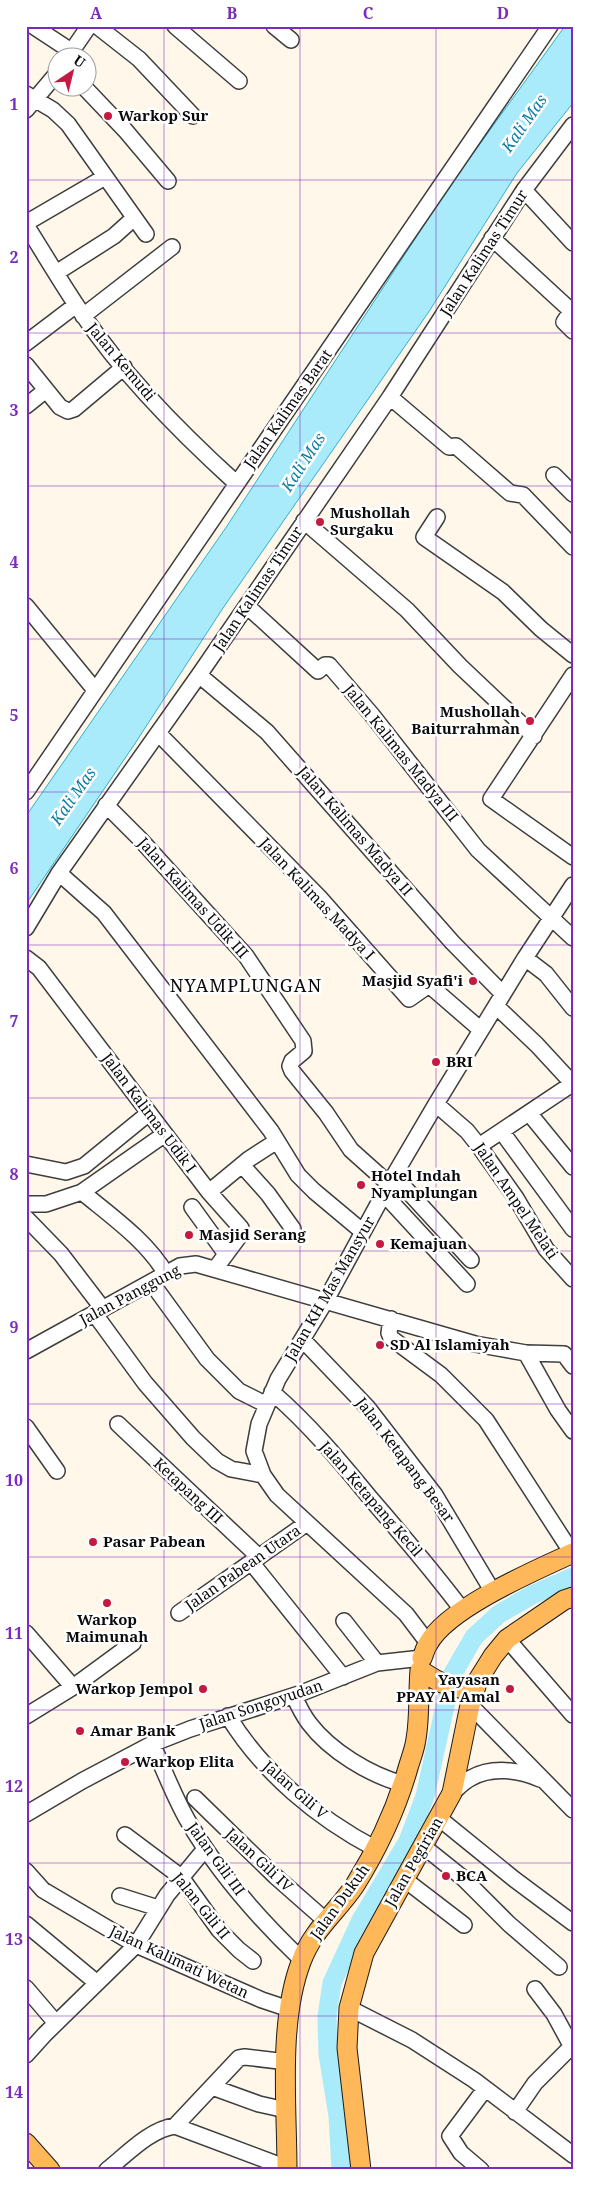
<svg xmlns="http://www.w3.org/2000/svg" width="599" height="2196" font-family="'Noto Serif',serif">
<rect width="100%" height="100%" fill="#fff7e9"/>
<path fill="#a9ebfa" stroke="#2cb1d6" d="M565,26H573V103L517,173L428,313L223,608L134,745L26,904V816L227,526L451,184Z"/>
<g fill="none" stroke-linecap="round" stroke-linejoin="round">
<path stroke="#a9ebfa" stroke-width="19" d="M341,2170L338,2116L328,2054L327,2016L332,1983L361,1920L408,1841L425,1796L452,1675L474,1637L499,1614L532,1595L573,1577"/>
<g stroke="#3e3e3e" stroke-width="18">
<path id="minor" d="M33,26L71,51
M97,26L139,59L193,116
M175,26L239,81
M274,26L291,40
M67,58L89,26
M85,88L125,130L168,181
M26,94L53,110L68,124L146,234
M26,110L58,72
M524,190L573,243
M26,223L105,177
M26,225C45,255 63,286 83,315C124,376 182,434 236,483
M492,238L568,308L570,313L564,322L573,331
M56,273L114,236L134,218
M83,316L172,247
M26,343L76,305
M26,365L60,407L68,411L74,409L124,367
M390,397L449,447L456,446L510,493L523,495L573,547
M26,406L46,390
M554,475L573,494
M437,517L424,537L503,592L541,629L573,655
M304,521L407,610L460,666L534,736
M26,606L95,690
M247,606L318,671L325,665H329L372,715L478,850L573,938
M199,675L267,732L452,942L503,994
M573,675L491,799L573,857
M158,733L319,897L409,999L429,985L481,1030
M26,792L550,26
M106,805L140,839L246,956L303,1041L304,1051L292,1061L290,1066L292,1071L326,1113L351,1150L389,1184
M59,873L104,913L271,1131L298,1175L314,1191L363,1232
M26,928L59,873L199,675L390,397L524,190L573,125
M26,958L39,968L209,1192L241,1228V1234L215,1269
M525,958L546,974L573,1008
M496,1006L537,1045L573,1084
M436,1104L467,1131L479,1146L516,1198L546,1249L573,1279
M529,1113L573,1167
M502,1132L573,1229
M479,1146L572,1084
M26,1164L66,1172L84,1166L149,1113
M242,1165L268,1194L293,1229
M394,1176L471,1260
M82,1192C111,1216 147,1241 166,1274
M209,1192L249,1159L277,1141
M384,1194L467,1284
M26,1204H46L82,1192L165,1134
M192,1207L226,1254
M26,1218L61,1254L103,1309
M151,1282L207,1359L239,1391L267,1405
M94,1313L145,1383L193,1438L217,1461L231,1469L263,1475
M391,1319L389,1333L391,1338L441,1375L486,1420L572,1553
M303,1340L368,1408L435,1495L493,1592
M26,1351L180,1266L196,1264L475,1344L526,1353L564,1354L573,1366
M526,1353L558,1410L573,1431
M272,1392C309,1424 340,1461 371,1499C403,1536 434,1572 463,1611
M118,1424L259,1557
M26,1427L57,1471
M251,1562L343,1677
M179,1613L307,1523
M344,1621L377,1663
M26,1633L73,1687
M507,1639L573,1715
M428,1643L406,1614L277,1495L263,1475L254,1451L259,1424L278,1379L325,1302L389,1184L436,1104L525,958L573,885
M294,1696C298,1705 303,1715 309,1723C330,1751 370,1775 403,1784
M470,1705L573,1810
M26,1716L73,1687L133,1643
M228,1716C263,1773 317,1818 376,1849
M152,1744C164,1769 174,1797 188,1821C218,1873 258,1918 302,1960
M452,1793C458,1788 464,1781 471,1778C492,1766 519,1770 540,1779
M195,1798L275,1876L325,1920
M26,1814L82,1781L152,1744L190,1729L299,1694L377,1663L422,1658L421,1668
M440,1819L514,1879L573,1923
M125,1835L181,1877L219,1930L239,1950L253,1961
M423,1846L463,1878L509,1924L559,1967
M26,1871L43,1890L136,1945L262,2000L289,2009
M404,1879L464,1925
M120,1896L158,1908
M26,1924L97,1983
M26,1988L56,2023
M535,1989L554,2014L573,2049
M349,2008L412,2040L474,2080L573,2155
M26,2055L45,2034L136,1945L167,1895L205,1849
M212,2087L259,2104L286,2110
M515,2112L535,2083L571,2047
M175,2126L239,2058L245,2057L287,2062
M107,2170C126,2155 150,2129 175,2126L287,2168
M481,2170L461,2153L450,2136L485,2089"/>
</g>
<g stroke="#1c1c1c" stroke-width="21">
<path id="major" d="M422,1658C424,1654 425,1648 428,1644C447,1608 536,1570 573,1553
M26,2143L50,2170
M287,2170C287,2105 278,2023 301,1962C313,1929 337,1912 355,1885C378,1848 396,1810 408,1768C411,1758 415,1748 416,1739C420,1717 418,1693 420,1670C438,1682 453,1691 475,1688
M361,2170L347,2048L349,2008L364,1953L452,1793L470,1705L478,1680L493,1656L507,1639L564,1600L573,1597"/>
</g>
<use href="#minor" stroke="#fff" stroke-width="15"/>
<use href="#major" stroke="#ffb859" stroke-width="19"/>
</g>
<path fill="none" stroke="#7b2cbf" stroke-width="1" stroke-opacity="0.55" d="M164,26V2170M300,26V2170M436,26V2170M26,180H573M26,333H573M26,486H573M26,639H573M26,792H573M26,945H573M26,1098H573M26,1251H573M26,1404H573M26,1557H573M26,1710H573M26,1863H573M26,2016H573"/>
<g fill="#c31a42" stroke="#fff" stroke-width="2">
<circle cx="108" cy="116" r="5"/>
<circle cx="320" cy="522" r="5"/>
<circle cx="530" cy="721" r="5"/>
<circle cx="473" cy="981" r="5"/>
<circle cx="436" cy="1062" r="5"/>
<circle cx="361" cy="1185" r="5"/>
<circle cx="189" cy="1235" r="5"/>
<circle cx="380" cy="1244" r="5"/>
<circle cx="380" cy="1345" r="5"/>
<circle cx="93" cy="1542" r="5"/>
<circle cx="107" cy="1603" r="5"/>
<circle cx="203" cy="1689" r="5"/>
<circle cx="510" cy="1689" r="5"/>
<circle cx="80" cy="1731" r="5"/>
<circle cx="125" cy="1762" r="5"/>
<circle cx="446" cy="1876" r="5"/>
</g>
<g text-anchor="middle" stroke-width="5" stroke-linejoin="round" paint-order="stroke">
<g font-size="15" font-weight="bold" fill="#0b0b0b" stroke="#fff" text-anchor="start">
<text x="118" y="121">Warkop Sur</text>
<text x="330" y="518">Mushollah<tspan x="330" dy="17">Surgaku</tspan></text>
<text x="520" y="717" text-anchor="end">Mushollah<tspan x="520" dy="17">Baiturrahman</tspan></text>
<text x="463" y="986" text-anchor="end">Masjid Syafi'i</text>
<text x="446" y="1067">BRI</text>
<text x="371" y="1181">Hotel Indah<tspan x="371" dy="17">Nyamplungan</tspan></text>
<text x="199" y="1240">Masjid Serang</text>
<text x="390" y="1249">Kemajuan</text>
<text x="390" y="1350">SD Al Islamiyah</text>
<text x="103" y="1547">Pasar Pabean</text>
<text x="107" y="1625" text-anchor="middle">Warkop<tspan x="107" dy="17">Maimunah</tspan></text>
<text x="500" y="1685" text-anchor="end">Yayasan<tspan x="500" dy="17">PPAY Al Amal</tspan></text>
<text x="193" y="1694" text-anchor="end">Warkop Jempol</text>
<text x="90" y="1736">Amar Bank</text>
<text x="135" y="1767">Warkop Elita</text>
<text x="456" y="1881">BCA</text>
</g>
<g font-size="15" fill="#0b0b0b" stroke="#fff">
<text transform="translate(484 253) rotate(-57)" y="5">Jalan Kalimas Timur</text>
<text transform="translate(121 362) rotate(50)" y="5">Jalan Kemudi</text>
<text transform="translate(288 409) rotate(-55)" y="5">Jalan Kalimas Barat</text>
<text transform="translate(258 589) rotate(-56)" y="5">Jalan Kalimas Timur</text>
<text transform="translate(401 753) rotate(51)" y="5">Jalan Kalimas Madya III</text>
<text transform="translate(355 831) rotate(49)" y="5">Jalan Kalimas Madya II</text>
<text transform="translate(193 898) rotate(48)" y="5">Jalan Kalimas Udik III</text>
<text transform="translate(317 899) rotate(47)" y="5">Jalan Kalimas Madya I</text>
<text transform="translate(149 1113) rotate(53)" y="5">Jalan Kalimas Udik I</text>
<text transform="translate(516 1201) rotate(56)" y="5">Jalan Ampel Melati</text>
<text transform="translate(330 1289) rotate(-60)" y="5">Jalan KH Mas Mansyur</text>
<text transform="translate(130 1295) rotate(-28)" y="5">Jalan Panggung</text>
<text transform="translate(405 1460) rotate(53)" y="5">Jalan Ketapang Besar</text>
<text transform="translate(188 1491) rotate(43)" y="5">Ketapang III</text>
<text transform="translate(371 1499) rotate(49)" y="5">Jalan Ketapang Kecil</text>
<text transform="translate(243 1568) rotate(-35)" y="5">Jalan Pabean Utara</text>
<text transform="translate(261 1705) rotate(-18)" y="5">Jalan Songoyudan</text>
<text transform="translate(295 1790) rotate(41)" y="5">Jalan Gili V</text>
<text transform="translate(216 1859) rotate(54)" y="5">Jalan Gili III</text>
<text transform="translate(259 1860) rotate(43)" y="5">Jalan Gili IV</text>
<text transform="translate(414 1862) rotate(-60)" y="5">Jalan Pegirian</text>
<text transform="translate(340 1902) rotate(-54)" y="5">Jalan Dukuh</text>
<text transform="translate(201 1906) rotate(51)" y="5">Jalan Gili II</text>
<text transform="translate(179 1962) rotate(25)" y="5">Jalan Kalimati Wetan</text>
</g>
<g font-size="16" font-style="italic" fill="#0d7ea4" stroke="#fff">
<text transform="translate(524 123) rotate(-55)" y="6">Kali Mas</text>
<text transform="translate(303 462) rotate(-57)" y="6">Kali Mas</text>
<text transform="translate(73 796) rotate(-55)" y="6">Kali Mas</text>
</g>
<g font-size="18" letter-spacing="1" fill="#0b0b0b" stroke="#fff">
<text x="246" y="992">NYAMPLUNGAN</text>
</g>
</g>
<rect width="599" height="2196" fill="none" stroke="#ffffff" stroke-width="55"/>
<g transform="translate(72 72) rotate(35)"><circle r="24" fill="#ffffff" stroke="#9d9d9d"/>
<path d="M0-4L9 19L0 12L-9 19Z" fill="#c31a42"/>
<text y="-8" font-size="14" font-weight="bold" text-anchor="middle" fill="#0b0b0b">U</text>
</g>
<rect x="28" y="28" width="544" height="2140" fill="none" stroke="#7b2cbf" stroke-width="2"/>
<g font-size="16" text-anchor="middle" font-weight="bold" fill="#7b2cbf">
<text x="96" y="19">A</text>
<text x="232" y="19">B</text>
<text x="368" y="19">C</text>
<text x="503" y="19">D</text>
<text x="14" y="110">1</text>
<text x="14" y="263">2</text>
<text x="14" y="416">3</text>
<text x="14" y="568">4</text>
<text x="14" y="721">5</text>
<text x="14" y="874">6</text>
<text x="14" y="1027">7</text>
<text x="14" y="1180">8</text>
<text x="14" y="1333">9</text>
<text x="14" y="1486">10</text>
<text x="14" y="1639">11</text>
<text x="14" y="1792">12</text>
<text x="14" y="1945">13</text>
<text x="14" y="2098">14</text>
</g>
</svg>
